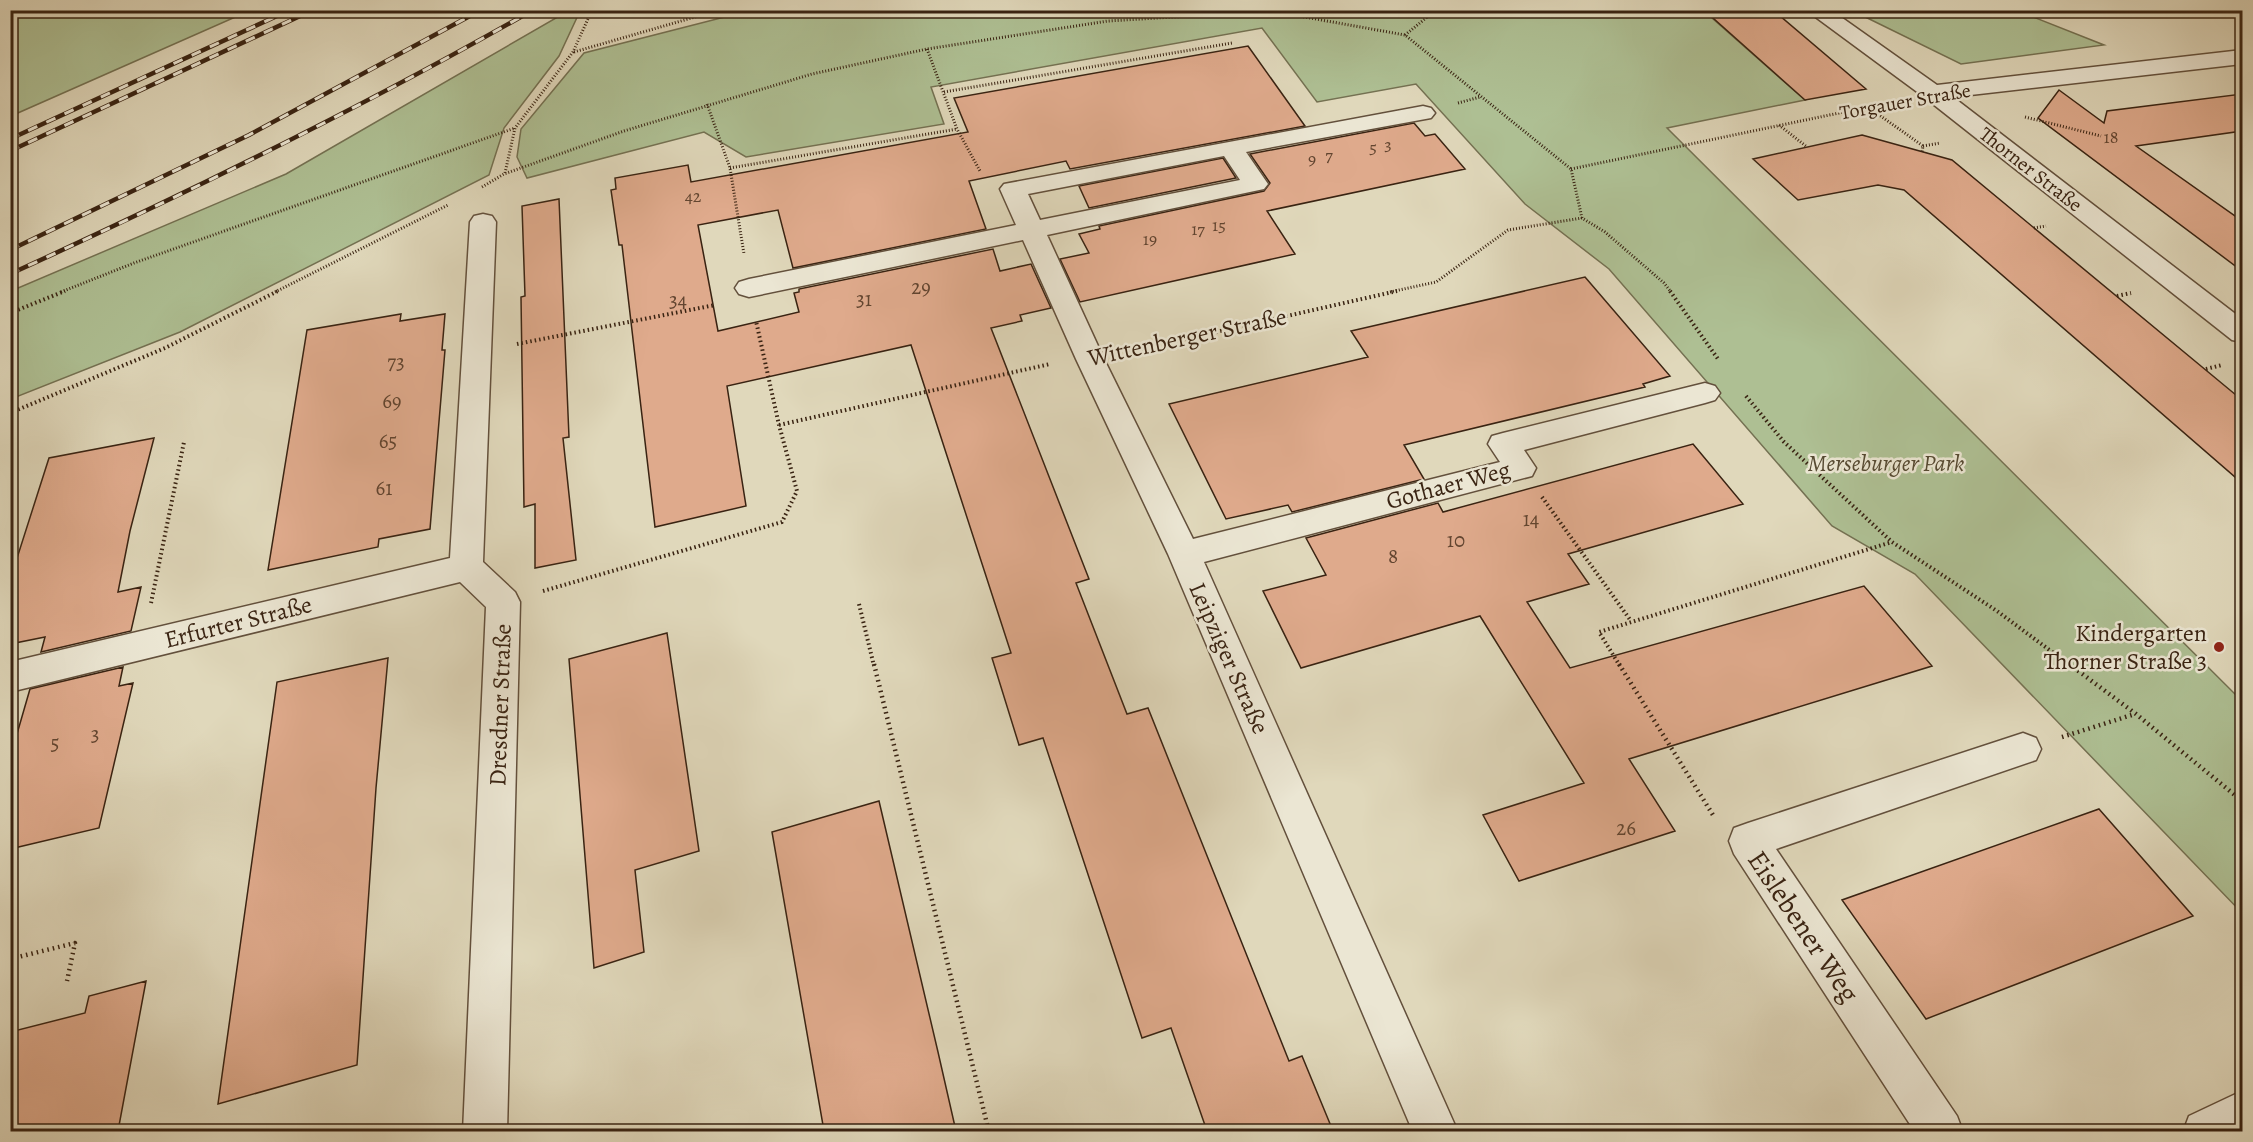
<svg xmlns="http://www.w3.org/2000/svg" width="2253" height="1142" font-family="Alegreya,serif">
<rect width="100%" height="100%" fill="#e0d8bb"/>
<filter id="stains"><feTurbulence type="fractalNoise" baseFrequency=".00333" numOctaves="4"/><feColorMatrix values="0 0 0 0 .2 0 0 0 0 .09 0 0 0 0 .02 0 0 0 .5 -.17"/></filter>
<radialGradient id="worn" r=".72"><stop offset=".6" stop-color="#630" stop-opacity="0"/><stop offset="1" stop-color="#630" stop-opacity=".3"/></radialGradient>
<path fill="#aebf93" stroke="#747152" stroke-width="1.5" d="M11,10H249V11L11,116Z
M568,11H580L559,56L504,128L489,175L180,332L11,399V291L286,174Z
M748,11H1704L1805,100L1667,128L2242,701V913L1915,574L1832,526L1609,269L1525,204L1416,84L1317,102L1262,28L931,87L944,124L746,157L704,132L527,178L517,157L521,129L584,53Z
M1853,11H2018L2104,45L1961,64Z"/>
<path fill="#dfaa8c" stroke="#392312" stroke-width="1.5" d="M1704,10H1773L1866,89L1805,100Z
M1248,46L1305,126L1070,169L1066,161L969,181L986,229L793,268L778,210L698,225L718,331L799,312L794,293L799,292V289L993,249L1000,271L1031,264L1051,308L1020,315L1022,321L991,328L1089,579L1076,583L1127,714L1148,708L1289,1061L1302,1056L1333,1131H1207L1171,1028L1142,1038L1043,738L1019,745L992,658L1011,653L911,345L727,386L746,506L655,527L622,245H619L611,190L616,189L615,178L688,165L691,182L968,132L954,98Z
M2059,90L2104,123L2107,111L2242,94V131L2136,146L2242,221V271L2038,118Z
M1414,123L1425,136L1435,134L1465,169L1267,211L1295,254L1080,302L1060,259L1089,253L1079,234L1100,229L1099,226L1264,191L1270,183L1250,154Z
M1862,135L1952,160L2242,400V483L1904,190L1878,185L1798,200L1753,159Z
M1223,158L1236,178L1089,208L1079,186Z
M559,199L569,437L563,438L576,560L535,568V504L524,507L521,297L525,296L522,206Z
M1585,277L1670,376L1643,384L1645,387L1404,445L1424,479L1292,512L1288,505L1226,519L1169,404L1368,357L1351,331Z
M401,314L400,321L445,314L442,350H445L430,529L379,539L378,547L268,570L307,330Z
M154,438L130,531L118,592L141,587L131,631L41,652L45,637L10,644V580L49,458Z
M1693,444L1743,504L1568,554L1589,584L1527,602L1570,668L1864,586L1932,666L1629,759L1675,831L1519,881L1483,815L1584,783L1480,616L1301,668L1263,591L1326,575L1306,538L1438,503L1443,512Z
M667,633L699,851L635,870L644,952L594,968L569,659Z
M388,658L376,788L357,1065L218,1104L277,682Z
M123,667L119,686L133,683L99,828L10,849V758L30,689Z
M879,801L938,1052L956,1131H824L772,832Z
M2099,809L2193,916L1926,1019L1842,900Z
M146,981L118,1131H10V1032L85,1013L89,996Z"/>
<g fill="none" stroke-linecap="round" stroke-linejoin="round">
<g stroke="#63503c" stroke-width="3">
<path id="minor" d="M1806,10H1831L1937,85L2242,50V64L1953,97L2242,319V342L2232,340L1924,97Z
M1423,106L1431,108L1435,113L1431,118L1246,152L1268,184L1264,189L1047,235L1104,359L1193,539L1500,462L1488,444L1492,436L1503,433L1705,383L1715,386L1720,393L1715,400L1705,403L1524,450L1536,468L1532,476L1204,562L1458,1132H1413L1168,554L1076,359L1023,240L749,297L739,294L735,288L739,282L749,279L1016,225L1000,189L1004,184ZM1224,156L1240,180L1040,220L1028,194Z
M483,214L492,216L496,222L483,562L515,592L520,602L507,1132H463L486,607L460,582L10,692V662L450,558L470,222L474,216Z
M2023,733L2036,738L2041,749L2036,760L1776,849L1957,1116L1963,1132H1915L1734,854L1729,841L1734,828L1748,823Z
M2242,1091V1132H2183L2189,1116Z"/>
</g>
<path stroke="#392312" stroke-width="3" stroke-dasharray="1 2" stroke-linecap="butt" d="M1405,35L1436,10
M927,49L957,129L980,171
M574,52L719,10
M944,92L1232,43
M1458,103L1480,97
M707,104L730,168L744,254
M1868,107L1923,146L1922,152
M2025,117L2101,136
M1779,125L1807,147
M1923,146L1940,143
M730,168L957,129
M1571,169L1887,103
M505,173L515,128L573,52L592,10
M482,187L504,174L624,131L812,74L927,49L1108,21L1239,13L1299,16L1405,35L1571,169L1582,218L1605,232L1664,283L1671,292
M2034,228L2046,226
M61,292L134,263L515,128
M275,292L448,205
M1390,292L1436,282L1508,230L1582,218"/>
<path stroke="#392312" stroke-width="4" stroke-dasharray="1.5 3" stroke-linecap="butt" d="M1670,291L1718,359
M2117,296L2131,293
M10,313L65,291
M517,344L715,305
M1128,352L1397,291
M2206,369L2222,365
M1746,396L1784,442L1892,542L1997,611L2071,666
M10,413L165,348L278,291
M779,425L1050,364
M1542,497L1631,621
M543,591L782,522L797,491L779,425L756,321
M151,603L184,442
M859,604L874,666
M1620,666L1599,632L1892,542"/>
<path stroke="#392312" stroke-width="4.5" stroke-dasharray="1.5 4" stroke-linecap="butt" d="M874,664L989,1132
M1619,664L1713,815
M2069,664L2136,714L2242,801
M2062,737L2135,714
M10,959L75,943L67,981"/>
<use href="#minor" fill="#ebe6d3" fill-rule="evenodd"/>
<g stroke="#392312" stroke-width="4.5">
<path id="rail" d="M10,139L290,10
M10,151L313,10
M10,250L249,135L481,10
M10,274C188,193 363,107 533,10"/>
</g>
<use href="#rail" stroke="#ebe6d3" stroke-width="3" stroke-dasharray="10" stroke-linecap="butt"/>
</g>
<circle fill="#8f2418" stroke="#ebe6d3" stroke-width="2" cx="2219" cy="647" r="6"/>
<g text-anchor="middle" stroke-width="5" stroke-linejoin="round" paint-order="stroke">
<g font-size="18" fill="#624530">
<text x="2111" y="143">18</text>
<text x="1388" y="150">3</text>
<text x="1373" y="153">5</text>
<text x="1329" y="161">7</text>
<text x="1312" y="165">9</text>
<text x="693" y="202">42</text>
<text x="1219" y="231">15</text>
<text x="1198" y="235">17</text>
<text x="1150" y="245">19</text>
</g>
<g font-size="20" fill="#392312" stroke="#ebe6d3">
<text transform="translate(1905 101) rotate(-10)" y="7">Torgauer Straße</text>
<text transform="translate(2031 169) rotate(38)" y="7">Thorner Straße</text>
</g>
<g font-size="21" fill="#624530">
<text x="921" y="294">29</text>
<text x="864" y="306">31</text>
<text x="678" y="307">34</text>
<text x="396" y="369">73</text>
<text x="392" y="408">69</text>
<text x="388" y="448">65</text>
<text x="384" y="495">61</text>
<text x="1531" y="526">14</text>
<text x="1456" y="547">10</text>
<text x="1393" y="563">8</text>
<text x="95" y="741">3</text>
<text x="55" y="750">5</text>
<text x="1626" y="835">26</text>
</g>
<g font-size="24" fill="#392312" stroke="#ebe6d3">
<text transform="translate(1187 337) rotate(-12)" y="8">Wittenberger Straße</text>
<text transform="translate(1448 485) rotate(-15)" y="8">Gothaer Weg</text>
<text transform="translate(238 622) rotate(-14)" y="8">Erfurter Straße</text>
<text transform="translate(1229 658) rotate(66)" y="8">Leipziger Straße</text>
<text transform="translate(500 705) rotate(-88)" y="8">Dresdner Straße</text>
</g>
<g font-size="24" font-style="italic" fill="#564a32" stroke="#ebe6d3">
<text x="1886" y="471">Merseburger Park</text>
</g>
<g font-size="24" fill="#392312" stroke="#ebe6d3" text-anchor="end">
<text x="2207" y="641">Kindergarten<tspan x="2207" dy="28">Thorner Straße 3</tspan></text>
</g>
<g font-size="28" fill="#392312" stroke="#ebe6d3">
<text transform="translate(1804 926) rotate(56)" y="10">Eislebener Weg</text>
</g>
</g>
<rect width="2253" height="1142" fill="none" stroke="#e0d8bb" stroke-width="36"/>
<rect x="12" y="12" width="2229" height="1118" fill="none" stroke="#392312" stroke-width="3"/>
<rect x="18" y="18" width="2217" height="1106" fill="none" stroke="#392312" stroke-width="1.5"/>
<rect width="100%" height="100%" filter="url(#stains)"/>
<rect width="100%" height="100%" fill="url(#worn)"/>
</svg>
